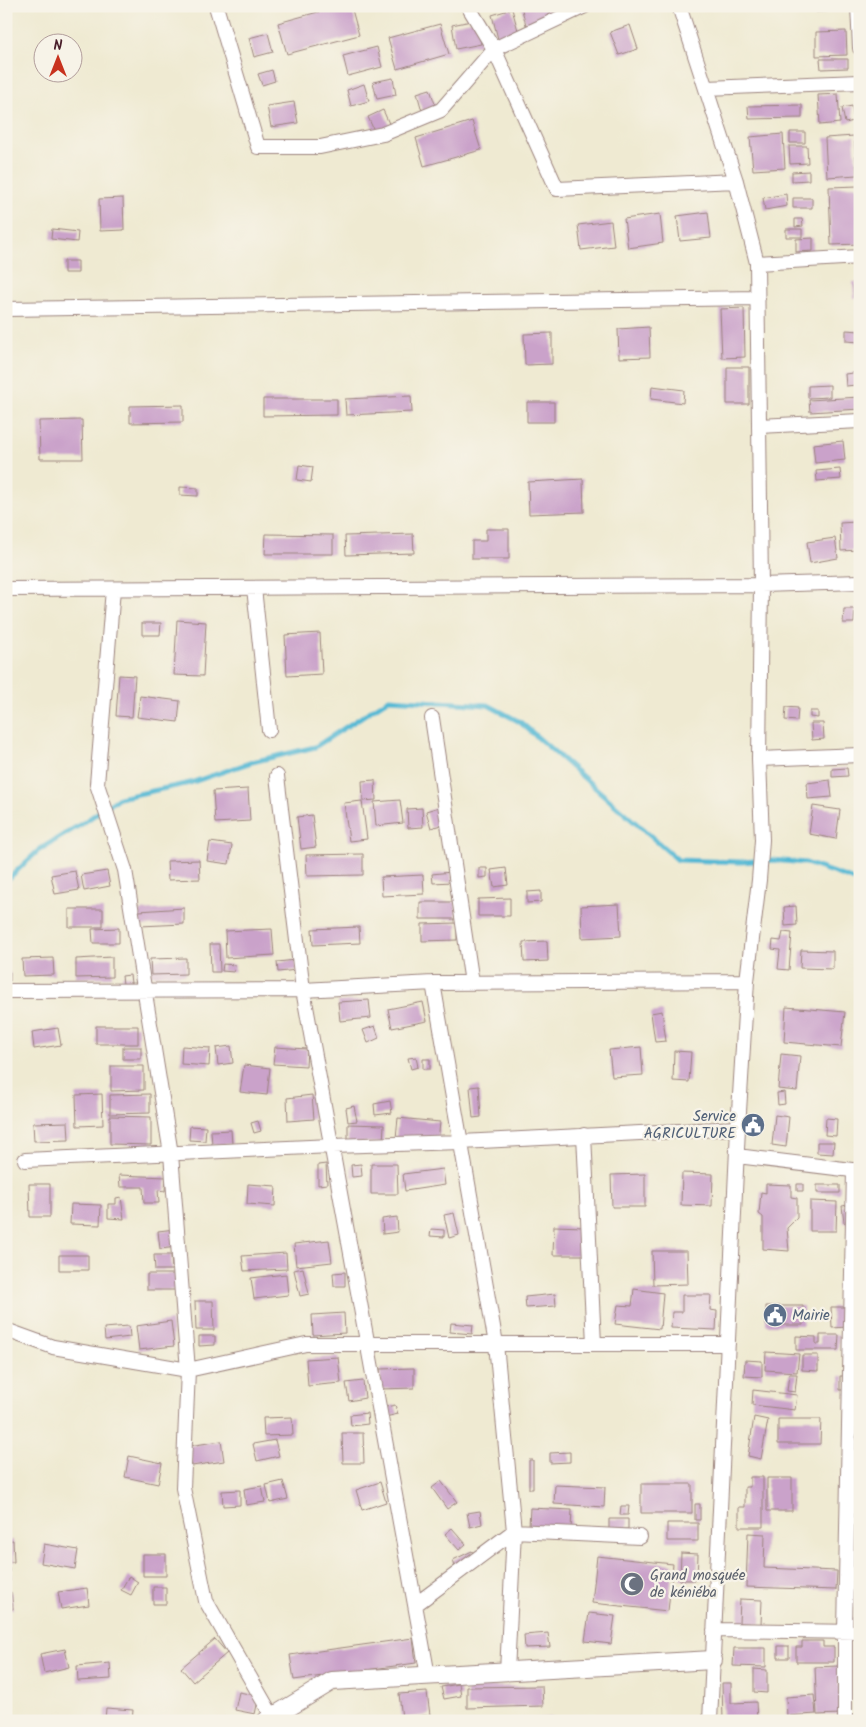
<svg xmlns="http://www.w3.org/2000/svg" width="866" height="1727" font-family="Kalam,sans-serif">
<rect width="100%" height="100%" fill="#f7f3e8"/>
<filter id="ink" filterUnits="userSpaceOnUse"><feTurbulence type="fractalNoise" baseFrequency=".02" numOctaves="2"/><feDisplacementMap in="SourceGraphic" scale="10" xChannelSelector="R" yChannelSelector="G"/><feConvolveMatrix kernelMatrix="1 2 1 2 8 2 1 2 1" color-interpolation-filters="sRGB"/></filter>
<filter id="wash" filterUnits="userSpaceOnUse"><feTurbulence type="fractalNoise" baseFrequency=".0096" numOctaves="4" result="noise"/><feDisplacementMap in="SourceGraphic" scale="20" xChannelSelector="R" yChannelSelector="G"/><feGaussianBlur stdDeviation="1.12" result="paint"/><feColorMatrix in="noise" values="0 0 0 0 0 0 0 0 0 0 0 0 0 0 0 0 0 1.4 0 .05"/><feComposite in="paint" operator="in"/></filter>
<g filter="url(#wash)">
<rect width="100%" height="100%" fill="#efead2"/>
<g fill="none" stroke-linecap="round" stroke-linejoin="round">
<path stroke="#56b9d4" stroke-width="5" d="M6,881L39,850L83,823L119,798L190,783L252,762L315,747L389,699L488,705L520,722L678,860L740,862L772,860L806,863L860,882"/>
</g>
<g id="blocks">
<path fill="#caa2ca" d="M340,6H351L359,35L287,54L278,23Z
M521,6H548L552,19L526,25Z
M816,6H844L845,11L816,12Z
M512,9L519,34L498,39L492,15Z
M476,20L481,44L456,49L452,25Z
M440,24L449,54L397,69L388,38Z
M630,25L638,49L619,55L610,32Z
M846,31L847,55L816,56V32Z
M268,33L273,52L254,57L249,38Z
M377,47L382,67L348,76L343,56Z
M820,59H848V68L821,69Z
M272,70L275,81L262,85L258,74Z
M393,78L396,95L377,99L373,82Z
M364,84L369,101L351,106L347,90Z
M430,89L436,107L422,111L417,93Z
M838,94L840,123L820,125L818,95Z
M294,102L298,123L271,127L267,106Z
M802,105V118L749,119L748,106Z
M852,106L854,121L845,123L842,108Z
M383,110L391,128L376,135L368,117Z
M472,121L481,150L424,166L416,138Z
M790,132H805V143H790Z
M783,134L785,168L753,170L750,137Z
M854,136L857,175L827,177L825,138Z
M789,146H807L808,163L790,164Z
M809,171V180L792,181V172Z
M858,186L860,244L831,245L829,187Z
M786,194L787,206L765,210L763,198Z
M123,198L124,230L100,231L99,199Z
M793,198H812V208H793Z
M708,212L711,238L680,241L677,216Z
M660,214L663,243L628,248L624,219Z
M795,219H802L803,226L795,227Z
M611,221L614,246L581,250L578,225Z
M52,229L78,232L77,242L51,239Z
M786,229H802V237H786Z
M813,238V251L796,252V239Z
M64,261H78V273H64Z
M853,282H860V298H854Z
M744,308L745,357L722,358L720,309Z
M649,327L650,357L619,358L618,329Z
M846,330L860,331V342L846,341Z
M552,333V364L525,365L524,334Z
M727,367H749V404H727Z
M860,372V394H857L856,385L846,386L845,374Z
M830,385V397L808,398V386Z
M652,386L684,390L683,403L651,399Z
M411,396L412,412L346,415L345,399Z
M860,397V409L810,412L809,400Z
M263,399H337V415L263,416Z
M527,402H554V422H527Z
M183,405V422L130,423V406Z
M82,420L83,459H40L39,421Z
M843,441L845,460L815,463L813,444Z
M299,465L313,467L311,482L297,480Z
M840,469L841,479L817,481L816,471Z
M583,479L584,512L529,514L528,482Z
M180,487L198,488V496L180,495Z
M856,522L858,550L841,551L840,523Z
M486,529H509V559H472V541H486Z
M266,534L333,535V554H265Z
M413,534L414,553L346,555L345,536Z
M835,538L838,558L810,563L807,542Z
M844,609H855L854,623H843Z
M177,620L206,622L203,676L174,675Z
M142,623H161L160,635H142Z
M320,633L322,674L287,676L285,635Z
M119,675L135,676L132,717L116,716Z
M140,696L180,701L178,722L137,717Z
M786,707L798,708L797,721L785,720Z
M810,711H818V718L810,717Z
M811,723H823L824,739L812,740Z
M847,768L848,776L832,777V769Z
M375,780L376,800L363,801L362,781Z
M830,780L832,797L808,799L807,783Z
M248,789L250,821L215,823L213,791Z
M400,800L403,823L376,826L374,802Z
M362,801L367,839L349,841L344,803Z
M813,806L840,810L836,839L809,834Z
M439,807L444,824L431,828L426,811Z
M422,808L423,827L408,828L407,809Z
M312,815L316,847L301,849L297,817Z
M210,842L232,845L229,864L207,861Z
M363,854V875L307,876L306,855Z
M199,860L200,879L168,880L167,861Z
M479,868H487V877L479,878Z
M506,868L508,885L494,887L491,870Z
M75,871L79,890L55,894L51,875Z
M107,871L110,886L84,891L81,875Z
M451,872L452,882L433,883L432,874Z
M423,875L424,894L382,896L381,877Z
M541,891V902L527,903V892Z
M510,898V916H478V899Z
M420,902H456V919H420Z
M619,904L621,936L582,938L581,906Z
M796,906L797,925L785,926L784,907Z
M184,908V924L140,926L139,911Z
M69,909H103V927H69Z
M457,923V940L422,941V924Z
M359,927L360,943L313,945L312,929Z
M119,928V943H93L92,929Z
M272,929L274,955L226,958L225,931Z
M783,932L792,933L789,970L778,969L780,950L772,949L773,940L781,941Z
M547,941L548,961L524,962L523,942Z
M210,944H219L220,972H211Z
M801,950L833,951V969L800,968Z
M112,957V977L76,978V959Z
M53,958L54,975L23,976L22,959Z
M186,958V974L151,975L150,959Z
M296,960L297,970L278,972L277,962Z
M223,964L235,965L234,972L222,971Z
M6,972H10V981H6Z
M130,975L131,983L123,984L122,976Z
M369,1000L371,1018L340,1021L338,1002Z
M423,1002L427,1021L392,1028L388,1009Z
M786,1007L845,1012L841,1047L784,1042Z
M662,1011L666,1041L655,1042L651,1013Z
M96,1026H138V1044H96Z
M375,1026L379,1038L368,1043L363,1030Z
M58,1028L61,1045L34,1049L32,1032Z
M182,1046L210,1048L209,1066L181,1064Z
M231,1046L233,1063L218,1065L216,1048Z
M123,1047H141V1059H123Z
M275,1047L307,1049L306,1066L273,1064Z
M641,1047L643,1075L612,1077L609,1050Z
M674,1051L691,1052L689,1082L673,1081Z
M781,1054L800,1056L797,1091L778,1089Z
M416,1057L418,1067L411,1069L408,1058Z
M423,1059H430V1069H423Z
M244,1065L270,1068L267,1095L240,1092Z
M111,1066H144V1090L111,1091Z
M479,1086L481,1117L473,1118L470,1087Z
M784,1092L785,1104L778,1105L777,1093Z
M102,1094L103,1125L77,1126L76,1095Z
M150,1094V1113L110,1114V1095Z
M312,1095L314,1119L288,1121L287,1098Z
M390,1101L392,1113L375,1115L374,1104Z
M354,1106L357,1121L348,1122L346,1108Z
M775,1115L789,1117L786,1147L772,1145Z
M110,1116L151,1117V1145L110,1144Z
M398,1118L440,1122L438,1142L396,1138Z
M826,1118L837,1119L836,1136L825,1135Z
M258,1121L261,1131L254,1133L251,1123Z
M68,1122L69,1140L34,1141L33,1123Z
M348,1124L384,1125L383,1143L348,1142Z
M190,1126L206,1127L205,1141L189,1140Z
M231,1130L232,1144L212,1145L211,1131Z
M817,1142H834L833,1154L817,1153Z
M326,1164L327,1184L318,1185V1165Z
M361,1164L362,1176L352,1177L351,1165Z
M371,1164H397L398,1194H371Z
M443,1169L445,1185L405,1191L403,1174Z
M682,1173L713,1174L712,1206L681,1205Z
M645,1174V1207H612L611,1175Z
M119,1175L166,1177L165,1191L158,1190L159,1203H144L143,1187H120Z
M29,1184H50V1217H30Z
M248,1184L276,1186L275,1206L247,1204Z
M766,1184L791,1185V1197L797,1198V1218L787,1228L789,1251L763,1249V1217L759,1214L761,1192L766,1193Z
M797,1184H803V1191H797Z
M817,1185H840V1193H817Z
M121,1197L124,1219L108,1218V1204H116V1198Z
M810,1201L837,1202L836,1231H810Z
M71,1204L101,1205L100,1225L70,1224Z
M848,1205L849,1223H844L842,1206Z
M454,1213L459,1235L449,1238L444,1215Z
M397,1217L398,1232L383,1234L382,1219Z
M554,1226L584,1227L583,1255H553Z
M175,1229L177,1247L160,1249L158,1231Z
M431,1229L444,1230V1237L430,1236Z
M329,1240L332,1262L296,1266L294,1244Z
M652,1251H687L688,1284L653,1285Z
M286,1253L287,1269L244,1271L242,1256Z
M59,1255H88V1270H59Z
M154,1255H171L172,1270H155Z
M303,1268L309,1294L300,1296L294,1270Z
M345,1272V1286H334L333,1273Z
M147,1274H177V1290H147Z
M286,1274L288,1295L254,1299L251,1278Z
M634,1289L663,1293L660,1329L615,1324L618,1305L632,1306Z
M555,1294L556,1306L526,1308L525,1297Z
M682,1295H711L710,1310L717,1311L716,1330L671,1328L672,1312H682Z
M195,1301H213L214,1330H196Z
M766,1306H803V1325H766Z
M831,1307H847V1327L832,1328Z
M344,1313L345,1333L313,1335L312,1315Z
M171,1321L174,1346L139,1350L136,1326Z
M451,1323L473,1325L472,1334L450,1332Z
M129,1326L130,1337L105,1340L104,1328Z
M820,1335H839L838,1350H796V1336L816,1337V1344H820Z
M199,1336H215V1345L199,1346Z
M766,1352L799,1354L797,1372L765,1370Z
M802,1355H818V1371L802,1370Z
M338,1357L341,1383L308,1386L306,1359Z
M745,1360L762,1361V1377L744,1376Z
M414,1368V1388L381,1389L380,1369Z
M789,1374H797L795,1392L787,1391Z
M840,1376H844V1390H840Z
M363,1381L365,1398L349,1401L346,1383Z
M753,1390L797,1395L795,1410L752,1405Z
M395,1405L398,1414L385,1417L382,1408Z
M367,1413L368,1424L351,1426L350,1415Z
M292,1417L293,1435L264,1436L263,1418Z
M754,1417L768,1420L761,1459L748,1456Z
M778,1419H821L820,1444H778Z
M342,1433H363L364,1463H343Z
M275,1440L279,1456L257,1461L253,1444Z
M221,1441L224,1461L192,1466L189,1446Z
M570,1452V1462L550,1463V1453Z
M129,1456L162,1463L158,1484L125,1477Z
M529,1460H533V1489H529Z
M750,1477H763V1527H739V1507H745V1487H750Z
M767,1478H792V1511H767Z
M283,1481L288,1499L270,1503L266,1485Z
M441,1481L457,1502L447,1509L432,1488Z
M380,1482L386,1502L362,1510L356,1490Z
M641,1484H692V1513H641Z
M555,1485L605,1487L604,1507L554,1504Z
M262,1486L265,1502L246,1505L244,1489Z
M240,1490V1505L223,1506L222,1491Z
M695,1504H700V1520H695Z
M621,1506H629L628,1515H620Z
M530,1508L572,1510L571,1529L529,1526Z
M480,1511L482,1524L470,1527L467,1513Z
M609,1519H628V1529H609Z
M667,1523H698V1541H667Z
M452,1528L466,1544L459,1550L445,1534Z
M748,1533L765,1534L764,1568L837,1571L836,1590L746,1587Z
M13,1540L14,1562H6V1541Z
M44,1544L78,1550L75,1569L41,1563Z
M472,1551L475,1558L455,1567L453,1560Z
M681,1553L698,1554L697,1580H680Z
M143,1554H166V1576H143Z
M597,1556L673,1564L668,1611L592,1603Z
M6,1568H9L10,1581H6Z
M129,1576L138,1582L131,1595L121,1590Z
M153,1587H166V1604H153Z
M87,1588L89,1605L61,1609L58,1592Z
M11,1592L13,1609H6V1593Z
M740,1599L762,1600L761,1624L739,1623Z
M589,1613L615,1616L611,1644L585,1641Z
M548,1633L550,1647L525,1648L524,1635Z
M413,1638L416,1663L294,1680L290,1655Z
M215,1639L227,1653L193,1682L181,1668Z
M802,1641H823V1647H834V1662H796V1647H802Z
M778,1646H789V1658H778Z
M734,1648H766V1667L733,1666Z
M65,1649L69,1667L44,1673L40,1654Z
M858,1653H860V1691L856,1690Z
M110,1663L111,1679L78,1681L77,1666Z
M838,1666L840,1714L817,1715L815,1667Z
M754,1669L767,1670V1693L754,1692Z
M722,1683H731V1703L756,1702L757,1721H723Z
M459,1684L461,1696L444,1699L441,1687Z
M542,1686L543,1706L467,1708V1687Z
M239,1692L259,1696L255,1714L235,1710Z
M427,1692L430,1715L402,1718L399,1694Z
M814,1695L816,1714L787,1716L786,1697Z
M106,1708L133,1710L132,1721H105Z
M554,1717V1721H534L533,1719Z"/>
</g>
</g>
<g filter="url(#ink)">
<use href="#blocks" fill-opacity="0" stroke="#9c847e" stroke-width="1"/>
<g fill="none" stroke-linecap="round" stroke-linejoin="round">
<g stroke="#9c847e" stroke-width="16">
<path id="minor" d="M216,6L258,147H320L383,134L441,110L494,49L585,6
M468,6L494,49L557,189L736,181
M679,6L736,181L757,263L761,585L759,759L762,840L759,880L747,981L738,1128L710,1721
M858,6L860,48
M707,88L860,82
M757,263L860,257
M6,309L758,298
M759,426L860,421
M254,588L269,730
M6,589L761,585L860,582
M113,589L97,784L125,870L171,1154L188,1370L183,1488L206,1601L272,1716
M432,718L472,983
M759,759L860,755
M277,776L303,990L428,1676
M433,983L496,1344L514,1531L507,1672
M6,991L303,990L433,983L747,981
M584,1135L594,1344
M737,1156L860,1171
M25,1160L332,1146L461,1142L738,1128
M6,1330L53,1347L188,1370L306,1344H728
M415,1605L514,1531L640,1537
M714,1630L860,1632
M845,1721V1631L854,1170"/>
</g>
<g stroke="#9c847e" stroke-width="20">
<path id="tertiary" d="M266,1721L332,1681L713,1660"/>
</g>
<use href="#minor" stroke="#fff" stroke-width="14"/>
<use href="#tertiary" stroke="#fff" stroke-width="18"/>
</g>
</g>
<defs>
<g id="civic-disc" transform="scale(1.25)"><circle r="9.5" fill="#5c6f8a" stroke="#f7f3e8"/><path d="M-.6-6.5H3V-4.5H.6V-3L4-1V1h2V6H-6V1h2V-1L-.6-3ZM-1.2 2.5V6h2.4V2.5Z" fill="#fff"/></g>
<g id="mosque-disc" transform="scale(1.25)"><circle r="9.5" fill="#6b7280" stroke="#f7f3e8"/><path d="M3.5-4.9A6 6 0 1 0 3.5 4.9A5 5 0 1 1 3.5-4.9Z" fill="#fff"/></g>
</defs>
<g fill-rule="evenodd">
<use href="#civic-disc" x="753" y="1125"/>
<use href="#civic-disc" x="775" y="1315"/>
<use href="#mosque-disc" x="632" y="1584"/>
</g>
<g text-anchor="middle" stroke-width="4.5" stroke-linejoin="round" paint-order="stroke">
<g font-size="15" fill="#4e5e75" stroke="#f7f3e8" text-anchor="end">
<text x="736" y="1121">Service<tspan x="736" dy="17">AGRICULTURE</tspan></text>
<text x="792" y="1320" text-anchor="start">Mairie</text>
</g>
<g font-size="15" fill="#5b616d" stroke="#f7f3e8" text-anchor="start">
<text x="650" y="1580">Grand mosquée<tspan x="650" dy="17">de kéniéba</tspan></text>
</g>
</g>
<rect width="866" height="1727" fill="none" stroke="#f7f3e8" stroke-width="25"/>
<g transform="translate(58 58)"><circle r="24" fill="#f7f3e8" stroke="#b29e9c"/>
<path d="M0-4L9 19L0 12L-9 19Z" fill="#c8321e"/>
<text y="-8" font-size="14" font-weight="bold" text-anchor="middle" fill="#4a1f2b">N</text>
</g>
</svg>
